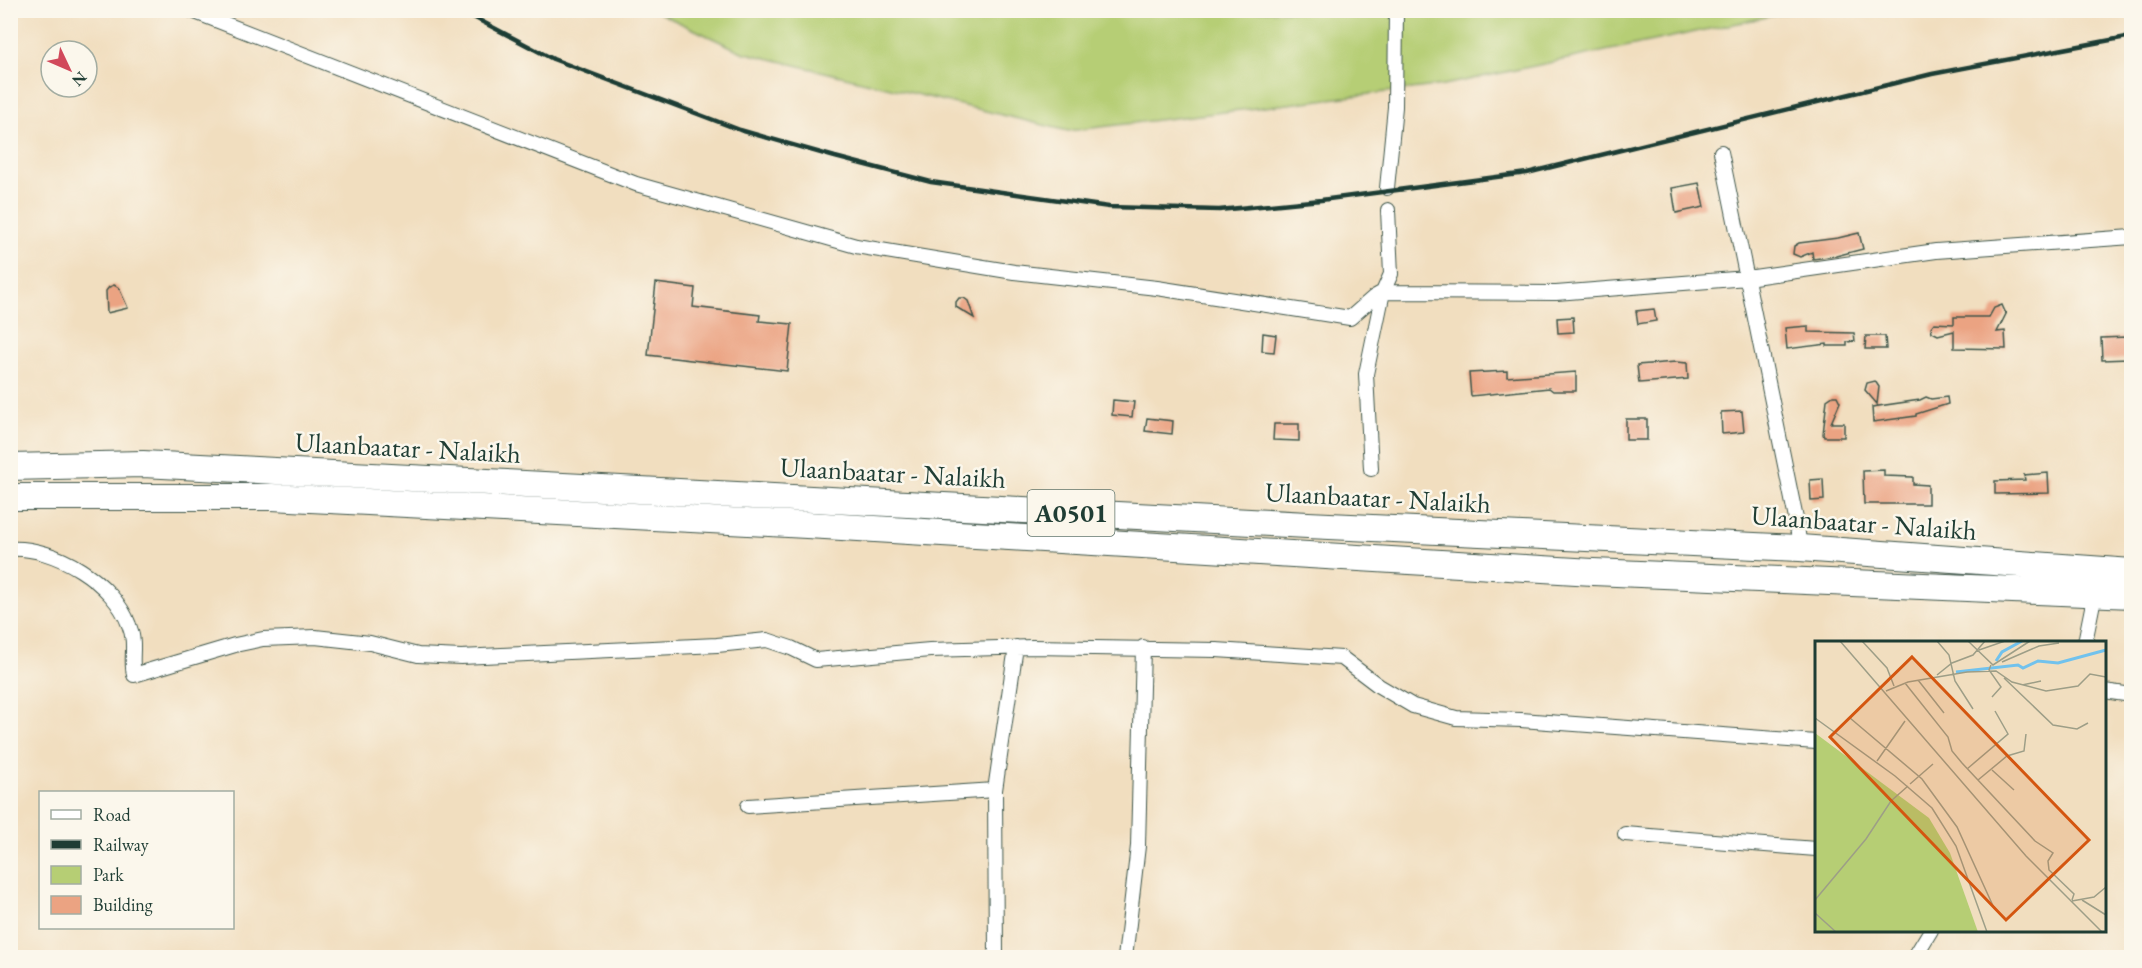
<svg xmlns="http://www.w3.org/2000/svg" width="2142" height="968" font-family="'EB Garamond',serif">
<rect width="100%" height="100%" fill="#fbf7ec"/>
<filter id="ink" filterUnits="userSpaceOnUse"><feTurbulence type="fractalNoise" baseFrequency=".0167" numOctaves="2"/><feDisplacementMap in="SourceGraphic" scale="12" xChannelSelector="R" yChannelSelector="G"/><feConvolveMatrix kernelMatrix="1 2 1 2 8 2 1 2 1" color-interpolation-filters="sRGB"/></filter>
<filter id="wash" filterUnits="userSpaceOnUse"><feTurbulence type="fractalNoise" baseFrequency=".008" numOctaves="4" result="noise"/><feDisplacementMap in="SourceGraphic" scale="24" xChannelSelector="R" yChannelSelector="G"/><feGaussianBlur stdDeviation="1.35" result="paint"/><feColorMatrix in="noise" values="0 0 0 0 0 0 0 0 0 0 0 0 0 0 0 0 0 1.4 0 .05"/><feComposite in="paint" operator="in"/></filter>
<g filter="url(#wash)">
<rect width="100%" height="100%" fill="#f1debf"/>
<path fill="#b6ce74" stroke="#6a8654" stroke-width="1.5" d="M655,11H1795L1444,85L1068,131L742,52Z"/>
<g id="blocks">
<path fill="#eba382" d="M1699,183L1704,207L1676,213L1672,188Z
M1859,233L1863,249L1836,256L1813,259L1812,252L1800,257L1793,254L1794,246L1799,243L1838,238Z
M656,283L695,288L693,307L760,315L759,321L792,324L787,371L648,355Z
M114,285L119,288L128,308L107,313L106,291L109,287Z
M959,298H964L968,301L974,318L956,307V302Z
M2002,305L2006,314L1997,332L2005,331L2006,349L1954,348V331L1938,335L1932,332L1931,327L1934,323L1954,324V317H1989L1994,308Z
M1654,309L1656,321L1638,324L1636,311Z
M1573,317L1574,332L1558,333L1557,318Z
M1808,326V332L1854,333L1855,341L1847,342V346H1827V344L1787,349L1785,328Z
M1263,333L1276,335L1274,352L1262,351Z
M1866,336H1885L1886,349H1865Z
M2127,337L2128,359L2102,360L2101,338Z
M1676,362L1687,363L1688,379L1639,383L1637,365Z
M1507,371V377L1576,372V391H1553L1549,388L1471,396L1469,373Z
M1875,381L1879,387L1877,404L1865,390L1867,383Z
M1833,396H1837L1840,402L1831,423H1844V437H1824L1823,434L1827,400Z
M1926,397L1931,399L1947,397L1948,404L1916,414V416L1873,422L1872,407L1920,400Z
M1113,400L1134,402L1132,417L1112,415Z
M1742,411L1744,432L1722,434L1721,412Z
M1147,418L1173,421L1172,434L1145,431Z
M1626,419H1647V440H1626Z
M1274,424H1299V441L1273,440Z
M1884,470V476L1913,477V484L1928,485V504H1864L1863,471Z
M2048,473L2049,493L1995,494V481L2025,480L2024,475Z
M1823,479L1824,500L1811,501L1810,480Z"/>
</g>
</g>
<g filter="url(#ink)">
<use href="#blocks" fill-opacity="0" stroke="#3e5549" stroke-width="1.5"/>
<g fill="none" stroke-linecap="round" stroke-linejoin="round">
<g stroke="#3e5549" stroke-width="16">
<path id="street" d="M190,10L636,184L856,246L1014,272L1157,288L1350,318L1374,297L1383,292L1556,293L1747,278L1936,251L2132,237
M1721,152L1796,519L1800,548
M1387,188L1395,107L1396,10
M1371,469L1366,374L1383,292L1391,274L1388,210
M10,549C55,546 114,583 129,625C137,644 130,657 134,675L235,645L263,639L315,637L370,643L418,655L461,657L717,645L767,640L791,648L816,660L930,650L1032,647L1216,650L1342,658L1379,686L1413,706L1456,718L1521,720L1816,742
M2085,642L2095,593
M2104,691L2132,695
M748,806L995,790
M1625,834L1816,849
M996,958L995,790L1016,647
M1125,958L1138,846L1143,647
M1914,958L1931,930"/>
</g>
<g stroke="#3e5549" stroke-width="28">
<path id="highway" d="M10,467L143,464L1308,525L1800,548L2132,572
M10,497H272L825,526L1593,572L2132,595"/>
</g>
<use href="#street" stroke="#fff" stroke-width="14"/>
<use href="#highway" stroke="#fff" stroke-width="26"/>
<path stroke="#1f3d34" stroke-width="4.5" d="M460,10L553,59L740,130L835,157L931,182L1109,207L1219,210L1321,200L1527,173L1932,74L2132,36"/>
</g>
</g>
<g text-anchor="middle" stroke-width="5" stroke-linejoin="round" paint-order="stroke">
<rect fill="#fbf7ec" stroke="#61756b" stroke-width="1.5" x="1027.5" y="490" width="87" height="46" rx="4.5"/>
<g font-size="26" font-weight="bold" fill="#1f3d34">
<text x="1071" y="522">A0501</text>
</g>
<g font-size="27" fill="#1f3d34" stroke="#fbf7ec">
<text transform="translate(408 448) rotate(3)" y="9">Ulaanbaatar - Nalaikh</text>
<text transform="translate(893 473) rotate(3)" y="9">Ulaanbaatar - Nalaikh</text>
<text transform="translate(1378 498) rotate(3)" y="9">Ulaanbaatar - Nalaikh</text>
<text transform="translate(1864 523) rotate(4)" y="9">Ulaanbaatar - Nalaikh</text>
</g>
</g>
<g transform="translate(1815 641)">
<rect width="291" height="291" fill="#f1debf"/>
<path d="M0,92L114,177L135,212L163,291H0Z" fill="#b6ce74"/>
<path fill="none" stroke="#71c2ed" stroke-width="3" d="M181,20L187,11L207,0M141,31L203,24L208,27L223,20L243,22L291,9"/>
<path fill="none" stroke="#9d9e87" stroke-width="1.5" d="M25,0L211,215L287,291M47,0L72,27L79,45M122,0L134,14L140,40L158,68M153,0L178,24L215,0M164,9L190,0M187,21L224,5L244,2M176,24L174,29L186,46L177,56M122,34L137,22L158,14L170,0M189,37L238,84L262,88L273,82M103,39L129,72M90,42L133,96L137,110L147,122L220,200L238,212L233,220L234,229L259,253L257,259M207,44L226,40M71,50L93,41L152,31L181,30L197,41L231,50L263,45L275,33L291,36M0,77L80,135L117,167L141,205L172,291M35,77L107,138L142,186L179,267M62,120L90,80M152,128L193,93L180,70M177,129L199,149M163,139L192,115L209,110L211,93M95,143L118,123M0,259L51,198L76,160L93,145M267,259L291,274M257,260L279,256L291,246M0,272L21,291"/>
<path fill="#d45610" fill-opacity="0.15" stroke="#d45610" stroke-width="3" d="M97,16L274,199L191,279L15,96Z"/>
<rect width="291" height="291" fill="none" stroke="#1f3d34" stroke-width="3"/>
</g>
<rect width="2142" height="968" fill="none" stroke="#fbf7ec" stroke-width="36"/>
<rect x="39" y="791" width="195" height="138" fill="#fbf7ec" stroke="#a3ada2" stroke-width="1.5"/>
<rect x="51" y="810" width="30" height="9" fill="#ffffff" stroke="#a3ada2" stroke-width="1.5"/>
<text x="93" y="821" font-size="18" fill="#1f3d34">Road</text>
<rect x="51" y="840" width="30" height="9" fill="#1f3d34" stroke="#a3ada2" stroke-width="1.5"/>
<text x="93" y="851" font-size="18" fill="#1f3d34">Railway</text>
<rect x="51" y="866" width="30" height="18" fill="#b6ce74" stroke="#a3ada2" stroke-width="1.5"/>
<text x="93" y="881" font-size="18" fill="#1f3d34">Park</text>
<rect x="51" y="896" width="30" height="18" fill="#eba382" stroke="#a3ada2" stroke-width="1.5"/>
<text x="93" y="911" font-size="18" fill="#1f3d34">Building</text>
<g transform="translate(69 69) rotate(134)"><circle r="28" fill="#fbf7ec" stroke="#a3ada2" stroke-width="1.5"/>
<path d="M0-4.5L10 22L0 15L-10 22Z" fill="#d1495b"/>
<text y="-9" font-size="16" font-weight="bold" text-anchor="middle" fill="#1f3d34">N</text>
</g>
</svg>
